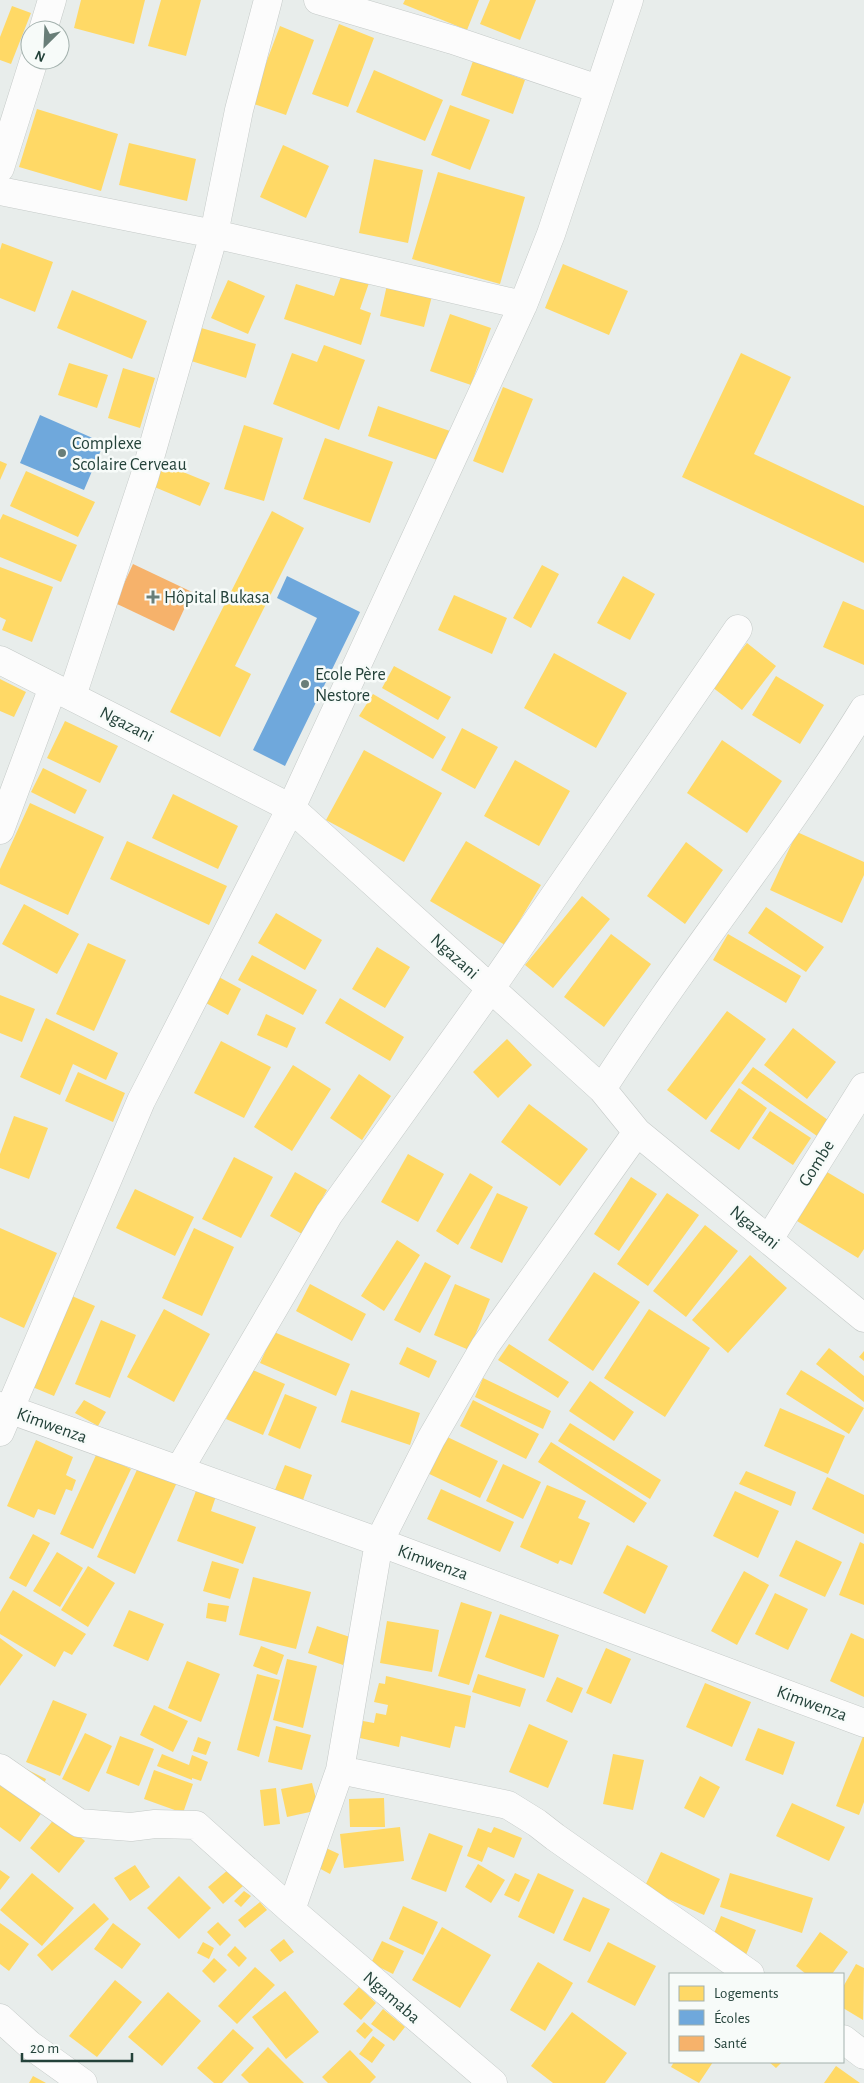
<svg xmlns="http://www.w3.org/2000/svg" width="864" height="2083" font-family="'Alegreya Sans',sans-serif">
<rect width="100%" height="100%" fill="#e8edeb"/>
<path fill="#ffd966" d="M81,0H145L134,44L74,28Z
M161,0H201L186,56L148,46Z
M405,0H479L467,30L403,4Z
M490,0H536L520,40L480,24Z
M12,6L31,13L11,64L0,60V37Z
M339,24L374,38L348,107L312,94Z
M280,26L314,40L286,115L251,103Z
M473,61L525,80L513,114L461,95Z
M374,70L443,100L425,141L356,112Z
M450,105L490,120L470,170L431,155Z
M37,109L118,134L101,191L19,167Z
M129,143L196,159L187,201L119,185Z
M283,145L329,166L306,218L260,197Z
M374,159L423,170L408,243L359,233Z
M438,172L525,197L500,284L412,259Z
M2,243L53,262L35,312L0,298V250Z
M563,264L628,291L609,335L545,308Z
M343,271L370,280L360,309L371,313L361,345L284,319L296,284L334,296Z
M228,280L265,296L248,334L211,318Z
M387,285L432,296L424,327L380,316Z
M72,290L147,321L132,359L57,328Z
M450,314L491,328L471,385L430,371Z
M198,327L256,344L246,378L188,360Z
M324,345L365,360L339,430L273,404L292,353L317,362Z
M741,353L791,377L754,454L864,506V563L682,477Z
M69,363L108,375L97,408L58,395Z
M123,368L155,378L140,428L108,418Z
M503,387L533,399L503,473L473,461Z
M378,406L450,431L440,461L368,436Z
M244,425L283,438L264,501L224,489Z
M325,438L393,462L370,523L303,499Z
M0,461L7,464L0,480Z
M161,463L210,483L200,506L152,486Z
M26,471L95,502L78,537L10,506Z
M272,511L304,528L235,666L251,674L220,737L170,712Z
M3,514L77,545L61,582L0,557V520Z
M542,565L559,574L531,628L513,618Z
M0,567L53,587L32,642L2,630L6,620L0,617Z
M623,576L655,594L630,640L597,623Z
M454,595L507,618L492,654L438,630Z
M843,601L864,610V665L823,647Z
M747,643L776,666L742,710L712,687Z
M554,653L627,693L596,748L524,708Z
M394,666L451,697L438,720L382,688Z
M776,676L824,705L800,744L752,715Z
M0,679L26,692L14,717L0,711Z
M373,694L446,737L433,759L359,716Z
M65,721L118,746L100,783L47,758Z
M462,728L498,747L475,789L441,770Z
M722,740L782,781L747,833L687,793Z
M364,750L442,793L404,862L326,820Z
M515,760L570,791L539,846L484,816Z
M43,768L87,790L75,814L31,792Z
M173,794L238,826L218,869L152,838Z
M30,803L104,837L68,915L0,884V869Z
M797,832L864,862V875L842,923L770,890Z
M127,841L227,886L209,925L110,879Z
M466,841L541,885L505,945L430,901Z
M686,842L723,870L685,924L647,896Z
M582,896L610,919L553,988L525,965Z
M24,904L79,934L57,974L2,944Z
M766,907L824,947L806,972L748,933Z
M276,913L322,940L305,970L258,943Z
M611,934L651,964L604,1027L564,997Z
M728,934L801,976L786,1003L713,960Z
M88,943L126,960L94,1031L56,1014Z
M377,947L410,967L385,1008L352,989Z
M252,955L317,990L303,1015L238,980Z
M217,976L241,989L228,1015L204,1002Z
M0,995L35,1009L22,1042L0,1033Z
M340,998L404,1037L390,1061L325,1023Z
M727,1011L766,1039L706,1120L667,1090Z
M266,1014L296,1028L287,1048L257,1035Z
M46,1018L118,1053L106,1080L73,1064L60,1095L20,1077Z
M793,1028L836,1062L807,1099L764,1065Z
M507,1039L532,1065L498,1098L473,1072Z
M221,1041L271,1067L244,1118L194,1093Z
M293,1065L331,1089L292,1151L254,1127Z
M753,1067L828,1120L817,1136L741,1083Z
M78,1072L125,1093L113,1122L65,1101Z
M359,1074L391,1096L362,1140L330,1118Z
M739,1088L767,1108L739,1150L710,1131Z
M529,1104L588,1149L560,1186L501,1142Z
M770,1111L811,1138L793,1165L752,1138Z
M14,1116L48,1128L29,1179L0,1168V1154Z
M408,1154L444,1174L418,1222L381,1202Z
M234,1157L273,1177L241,1238L202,1219Z
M295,1172L327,1190L302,1234L270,1216Z
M827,1172L864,1194V1249L858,1258L797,1221Z
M470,1173L493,1187L458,1245L436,1231Z
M631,1177L657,1194L619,1251L594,1234Z
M135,1189L194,1217L175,1256L116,1228Z
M497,1193L528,1207L502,1263L470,1248Z
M667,1193L699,1215L648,1286L617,1264Z
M705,1225L738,1251L686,1317L653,1291Z
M0,1228L57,1253L24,1328L0,1317Z
M194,1228L234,1247L202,1316L162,1298Z
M397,1240L420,1255L384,1311L361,1296Z
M750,1255L787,1288L728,1353L692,1320Z
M425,1262L451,1276L420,1333L394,1320Z
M594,1272L640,1302L593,1371L548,1340Z
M310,1284L366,1314L352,1341L296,1311Z
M455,1284L490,1299L469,1350L434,1335Z
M72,1296L95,1306L54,1396L30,1386Z
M164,1309L210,1334L174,1402L127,1377Z
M649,1309L710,1348L665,1417L604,1378Z
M101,1320L136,1335L110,1398L75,1384Z
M274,1332L350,1364L336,1396L260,1363Z
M509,1344L569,1382L558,1398L498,1360Z
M407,1347L437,1361L429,1378L399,1364Z
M829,1348L864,1376V1402L816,1364Z
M864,1351V1361L859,1357Z
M248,1368L285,1384L263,1435L226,1419Z
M801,1370L864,1408L849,1434L786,1394Z
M483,1378L551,1411L543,1429L475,1397Z
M590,1381L634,1412L614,1441L569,1411Z
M351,1390L420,1413L410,1445L341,1422Z
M285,1394L317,1407L300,1449L268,1435Z
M84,1400L106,1412L98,1426L75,1413Z
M473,1400L539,1434L526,1459L460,1426Z
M780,1408L845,1436L828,1474L764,1446Z
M570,1423L661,1480L650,1499L558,1441Z
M441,1434L498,1461L480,1498L423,1471Z
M36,1440L73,1457L66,1475L76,1480L72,1491L66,1489L55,1515L38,1509L34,1518L7,1506Z
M551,1442L647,1503L634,1523L538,1462Z
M97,1453L131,1469L93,1549L60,1534Z
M141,1461L179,1478L135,1574L97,1557Z
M503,1464L541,1482L523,1519L486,1501Z
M285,1465L312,1475L303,1500L275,1490Z
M746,1471L796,1492L791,1506L739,1484Z
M827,1477L864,1495V1534L812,1509Z
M199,1483L218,1490L211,1511L256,1527L243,1564L177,1541Z
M547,1485L586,1501L578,1518L590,1523L572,1565L560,1560L558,1564L520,1547Z
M441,1489L514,1522L500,1552L427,1519Z
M735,1491L779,1511L758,1558L713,1536Z
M33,1534L50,1543L26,1587L9,1578Z
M796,1540L842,1562L825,1597L779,1576Z
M860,1542L864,1544V1605L839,1595Z
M627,1545L668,1566L645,1614L603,1593Z
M57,1552L83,1568L60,1607L33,1591Z
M212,1561L239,1569L230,1599L203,1591Z
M88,1566L115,1583L88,1627L61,1610Z
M744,1571L769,1585L737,1645L711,1631Z
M253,1577L311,1592L296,1649L239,1635Z
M13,1590L86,1634L72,1655L64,1651L55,1667L0,1634V1612Z
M775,1593L808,1609L788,1650L755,1634Z
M461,1602L492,1612L469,1685L438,1676Z
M208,1603L229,1606L226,1622L206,1618Z
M129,1610L164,1624L148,1661L113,1646Z
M500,1614L559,1635L544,1678L485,1657Z
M387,1621L439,1630L432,1672L380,1663Z
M317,1626L353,1638L343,1665L308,1653Z
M851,1633L864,1639V1697L830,1681Z
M0,1638L23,1655L0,1686Z
M261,1646L284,1655L277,1675L253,1666Z
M606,1648L631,1659L611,1704L586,1693Z
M287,1659L317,1666L303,1728L273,1720Z
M187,1661L220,1674L201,1722L168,1708Z
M257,1674L280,1680L259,1757L237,1750Z
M478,1674L526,1689L520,1707L472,1692Z
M386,1676L471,1696L465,1728L455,1726L450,1748L401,1736L399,1747L360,1738L363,1721L374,1723L376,1713L386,1715L388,1705L374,1702L379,1683L385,1684Z
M557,1677L583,1688L572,1713L546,1701Z
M705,1683L751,1702L732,1747L686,1727Z
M53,1700L87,1714L60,1776L26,1762Z
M154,1705L188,1721L173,1752L140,1735Z
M529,1724L568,1741L548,1788L509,1772Z
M276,1726L311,1735L302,1770L268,1762Z
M758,1728L795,1742L783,1775L745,1760Z
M85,1733L112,1746L89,1792L62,1779Z
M864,1734V1802L859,1815L836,1806Z
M120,1736L154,1749L139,1786L106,1773Z
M198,1737L211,1742L206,1755L193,1751Z
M162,1754L189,1765L192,1755L208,1762L201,1781L192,1778V1780L157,1766Z
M613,1754L644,1760L633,1810L603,1804Z
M20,1766L46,1779L42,1789Z
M154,1770L193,1784L183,1813L144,1799Z
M700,1776L720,1787L704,1818L684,1808Z
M0,1780L46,1807L20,1842L0,1827Z
M312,1783L319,1810L287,1817L281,1789Z
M276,1788L280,1824L264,1826L260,1790Z
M384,1798L385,1827H350L349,1799Z
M792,1803L845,1827L829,1861L776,1836Z
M56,1817L85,1841L59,1873L30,1848Z
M400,1827L404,1861L344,1868L340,1834Z
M494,1827L522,1838L514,1858L488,1847L482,1862L467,1856L478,1828L491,1833Z
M429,1833L463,1846L446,1892L411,1879Z
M326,1848L339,1854L330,1874L317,1867Z
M661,1852L720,1879L704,1915L644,1888Z
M478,1864L505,1880L491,1903L465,1887Z
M135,1865L150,1887L130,1901L114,1878Z
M229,1869L243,1886L223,1904L208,1887Z
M0,1870L10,1877L0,1890Z
M32,1873L74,1908L42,1946L0,1910Z
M515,1873L530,1880L519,1902L504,1895Z
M538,1873L574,1890L554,1934L518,1917Z
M730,1873L813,1898L802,1933L720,1907Z
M179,1876L211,1908L179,1939L147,1908Z
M244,1891L251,1896L241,1907L234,1901Z
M583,1897L610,1909L590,1952L563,1940Z
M260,1902L267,1910L245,1928L238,1920Z
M94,1903L109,1919L52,1971L37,1955Z
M403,1906L438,1922L423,1955L389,1939Z
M721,1916L756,1930L746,1955L711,1941Z
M218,1922L231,1935L220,1946L207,1932Z
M0,1923L29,1944L9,1971L0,1964Z
M113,1923L141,1944L122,1969L94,1949Z
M442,1927L491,1955L460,2008L412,1980Z
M820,1932L848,1952L832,1974H806L796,1966Z
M284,1939L294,1952L280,1962L270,1950Z
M382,1941L404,1951L393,1974L371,1963Z
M203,1942L214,1948L209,1959L197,1953Z
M608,1942L656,1966L635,2006L587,1982Z
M235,1946L247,1958L239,1967L227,1955Z
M214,1958L227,1970L214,1983L202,1971Z
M538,1962L573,1983L545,2031L510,2010Z
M856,1964L864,1968L863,2020L843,2008V1987Z
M255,1967L275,1985L237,2024L218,2006Z
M115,1980L142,2002L97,2057L69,2036Z
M359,1987L376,2003L361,2020L343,2004Z
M285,1991L319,2032L286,2059L252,2017Z
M168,1992L201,2021L162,2066L128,2037Z
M383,2009L405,2027L394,2041L371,2024Z
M572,2012L627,2053L605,2083H553L531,2066Z
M364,2022L373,2030L365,2039L356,2031Z
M233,2029L254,2048L222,2083H214L197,2068Z
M373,2036L385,2045L372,2063L359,2054Z
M268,2047L304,2083H249L241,2075Z
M350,2050L376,2077L370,2083H328L322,2077Z
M674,2062H713L699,2083L671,2067Z
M769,2062H782L776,2068Z
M836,2066L860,2083H824Z
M33,2076L46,2083H29Z"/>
<path fill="#6fa8dc" d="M40,415L104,443L84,490L20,463Z
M287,576L360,612L285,766L253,750L317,618L277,598Z"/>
<path fill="#f6b26b" d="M133,564L192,592L174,631L115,603Z"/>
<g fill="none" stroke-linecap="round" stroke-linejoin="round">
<g stroke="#c5cac8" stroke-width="29">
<path id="minor" d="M318,0L453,40L598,89
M43,30L52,0
M0,168L34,60
M0,191L214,234L523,305
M0,660L291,808L602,1089L637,1132L864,1318
M72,696L145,475L214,234L239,110L268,0
M0,830L53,687
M602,1089C685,959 783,840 864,709
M769,1239L864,1087
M0,1406L379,1542L864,1723
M0,1432L141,1101L291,808L523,305L551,234L629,0
M179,1470L329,1214L491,988L738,629
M0,1768L79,1823L131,1827L155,1824L196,1825L291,1910L493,2083
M340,1770L508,1805L537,1823L555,1837L750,1974
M291,1910L340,1770L379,1542L431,1439L485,1346L637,1132
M0,2018L30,2045L83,2083
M843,2039L864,2055"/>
</g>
<use href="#minor" stroke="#fcfcfc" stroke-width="28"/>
</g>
<g fill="#697e78" stroke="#f7fbf9" stroke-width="2">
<circle cx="62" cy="453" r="5"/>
<path d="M150.5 589.5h5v5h5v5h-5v5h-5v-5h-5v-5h5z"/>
<circle cx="305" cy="684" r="5"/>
</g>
<g text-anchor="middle" stroke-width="5" stroke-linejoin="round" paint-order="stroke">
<g font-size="18" fill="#24423a" stroke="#f7fbf9" text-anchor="start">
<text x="72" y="449">Complexe<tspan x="72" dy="21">Scolaire Cerveau</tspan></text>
<text x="164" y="603">Hôpital Bukasa</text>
<text x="315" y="680">Ecole Père<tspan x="315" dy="21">Nestore</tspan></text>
</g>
<g font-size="18" fill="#24423a" stroke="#f7fbf9">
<text transform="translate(127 724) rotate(27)" y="6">Ngazani</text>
<text transform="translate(455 956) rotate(42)" y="6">Ngazani</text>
<text transform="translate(816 1163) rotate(-58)" y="6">Gombe</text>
<text transform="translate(755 1227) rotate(39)" y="6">Ngazani</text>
<text transform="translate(52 1425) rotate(20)" y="6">Kimwenza</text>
<text transform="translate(433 1562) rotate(20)" y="6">Kimwenza</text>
<text transform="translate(812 1703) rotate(20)" y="6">Kimwenza</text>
<text transform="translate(392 1997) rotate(41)" y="6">Ngamaba</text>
</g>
</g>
<rect x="669" y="1973" width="175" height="90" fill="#f7fbf9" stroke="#a3b1ad"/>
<rect x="679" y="1986" width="25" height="15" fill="#ffd966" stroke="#a3b1ad"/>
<text x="714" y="1998" font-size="15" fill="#24423a">Logements</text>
<rect x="679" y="2010" width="25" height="15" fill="#6fa8dc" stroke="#a3b1ad"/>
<text x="714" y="2023" font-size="15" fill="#24423a">Écoles</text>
<rect x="679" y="2036" width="25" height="15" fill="#f6b26b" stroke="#a3b1ad"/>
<text x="714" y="2048" font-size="15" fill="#24423a">Santé</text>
<g transform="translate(45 45) rotate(204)"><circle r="24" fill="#f7fbf9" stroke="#a3b1ad"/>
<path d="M0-4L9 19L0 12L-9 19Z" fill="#697e78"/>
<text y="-8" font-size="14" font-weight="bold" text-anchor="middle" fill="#24423a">N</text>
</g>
<path d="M22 2053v8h110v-8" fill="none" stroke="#24423a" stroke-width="2.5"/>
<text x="30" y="2053" font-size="15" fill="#24423a" stroke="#f7fbf9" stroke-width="4" paint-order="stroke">20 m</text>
</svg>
